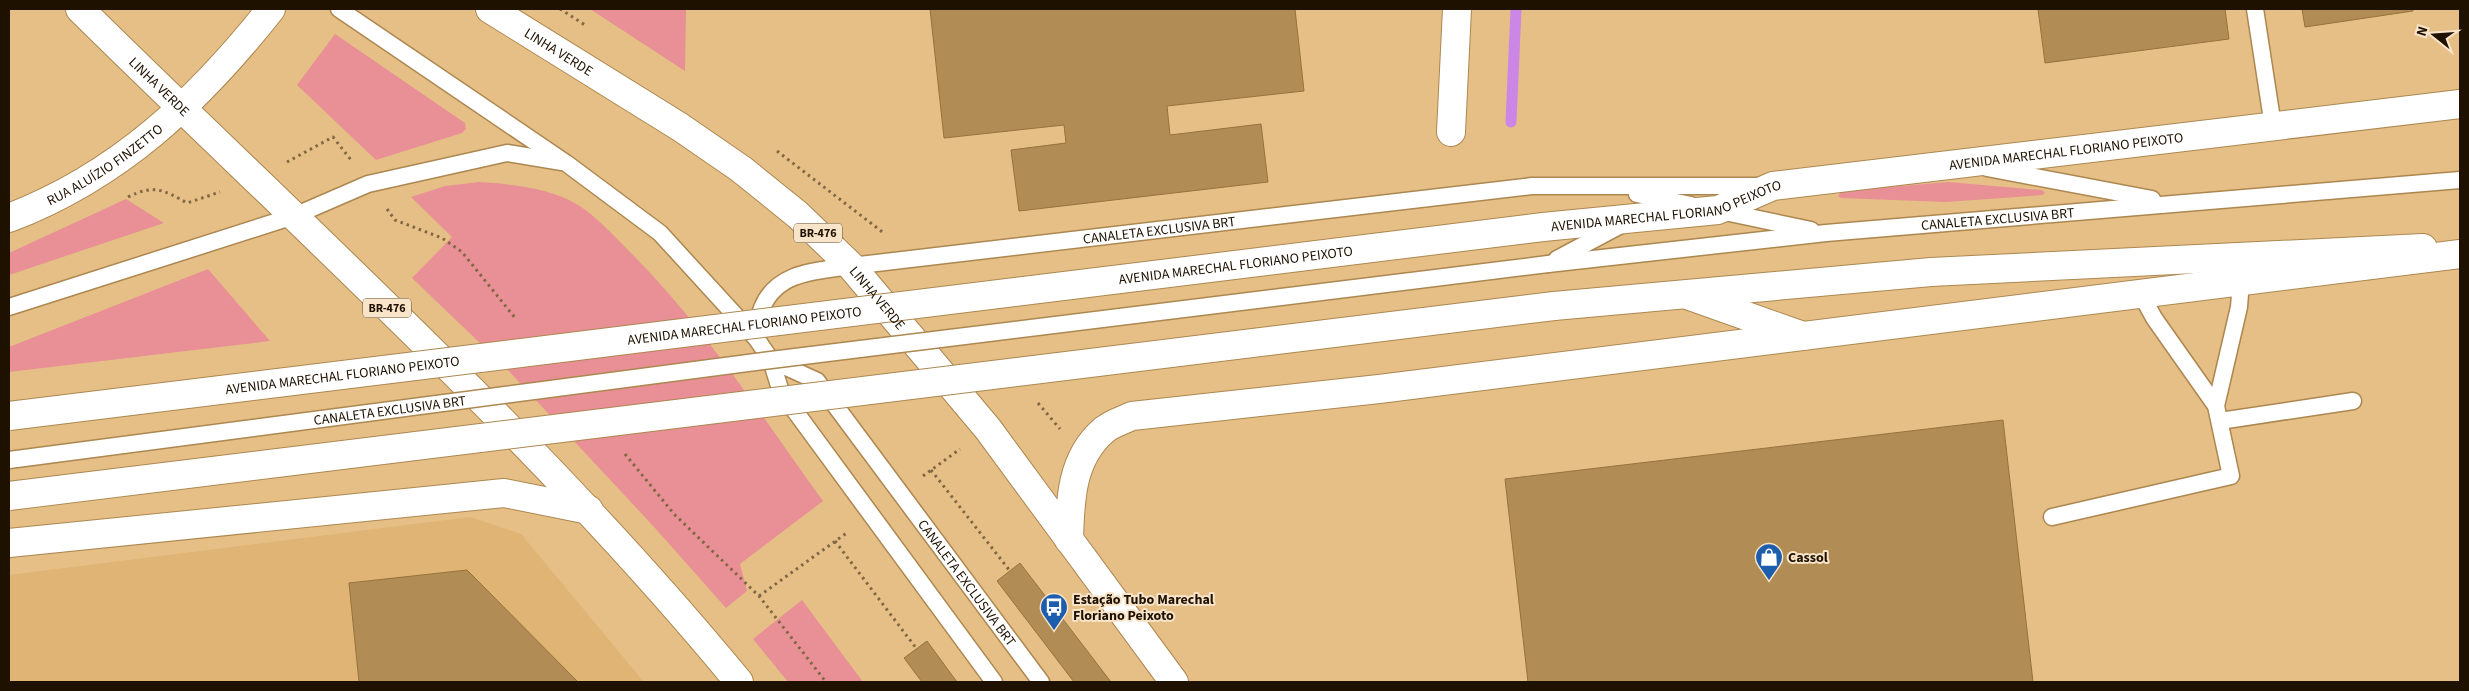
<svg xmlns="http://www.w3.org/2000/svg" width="2469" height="691" font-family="'Source Sans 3',sans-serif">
<rect width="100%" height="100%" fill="#e6bf87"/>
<path fill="#dfb474" d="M470,517L521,534L644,682H9V575Z"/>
<path fill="#e89095" d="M590,9H686L685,71Z
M335,34L465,123L466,129L462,133L376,160L297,85Z
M479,182C510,184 551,188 578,205C596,216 616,238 631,253C705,327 762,417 823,501L740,564L747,591L726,608L655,528L506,368L412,278L452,237L411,197L445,186Z
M1948,182L2041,190L2045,192L2043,195L1946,202L1841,198L1838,196L1842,191Z
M126,199L164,223L9,275V253Z
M208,269L270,341L9,372V347Z
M802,600L863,682H788L753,639Z"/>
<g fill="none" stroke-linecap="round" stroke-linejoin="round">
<path stroke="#cb86e6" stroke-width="11" d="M1511,122L1516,9"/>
</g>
<path fill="#b18c55" stroke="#97723b" d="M930,9H1295L1304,91L1167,106L1170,135L1261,124L1268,182L1019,211L1011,150L1066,143L1064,125L944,138Z
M2038,9H2225L2229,39L2045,63Z
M2302,9H2413V11L2305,27Z
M2003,420L2033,682H1528L1505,479Z
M1020,563L1111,682H1074L997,581Z
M467,570L578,682H359L349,583Z
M927,641L957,682H922L904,658Z"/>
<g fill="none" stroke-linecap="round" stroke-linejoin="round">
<g stroke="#ac8750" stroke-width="19">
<g id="lane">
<path d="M339,9L566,163L660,233L756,338L771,360L781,392L994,682"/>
<path d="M2255,9L2273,126"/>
<path d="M1987,168L2152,199"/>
<path d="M1637,194L1691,205"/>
<path d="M1720,211L1811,230"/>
<path d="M1557,259L1621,225"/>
<path id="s1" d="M1548,264L1826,233L2460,180"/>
<path d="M9,307L294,216L368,184L507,153L562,162"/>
<path id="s2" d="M756,338C758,329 758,317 762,308C777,271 817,271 851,266L1532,186H1759"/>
<path id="s3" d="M771,360L817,381L1041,682"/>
<path d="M2216,406L2239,307L2241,281"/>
<path d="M2220,421L2353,401"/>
<path d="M2052,517L2231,476L2216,406L2154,318L2141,294"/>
</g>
</g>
<g stroke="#ac8750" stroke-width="30">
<path id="street" d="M1451,132L1457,9"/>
</g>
<g stroke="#ac8750" stroke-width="30">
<g id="secondary">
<path id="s4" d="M1543,227L1718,210L1773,186L2460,104"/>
<path d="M1690,296L1803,336"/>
<path d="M1554,306L1931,272L2423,248"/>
</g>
</g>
<g stroke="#ac8750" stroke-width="30">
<g id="primary">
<path id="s5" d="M9,218C119,176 199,100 271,9"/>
</g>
</g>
<g stroke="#ac8750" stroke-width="30">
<g id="highway">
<path id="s6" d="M80,9C303,229 539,439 739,682"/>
<path id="s7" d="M490,9L680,127L741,169L798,215L851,266L988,429L1174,682"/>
<path d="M1069,540C1070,501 1071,458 1104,430C1111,424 1123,420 1132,416L1379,389L2460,254"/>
<path d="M9,543L504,493L589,510"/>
</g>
</g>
<path stroke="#816743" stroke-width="3" stroke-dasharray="2.5 4" stroke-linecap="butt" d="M560,9L585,25
M777,151L885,234
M287,162L333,137L351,160
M128,197C154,184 164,190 187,203L220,192
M387,209L395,220L442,238L462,252L516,319
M1038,403L1060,429
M625,454L674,514L759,596L826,682
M931,470L1010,571
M923,476L960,449
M835,541L916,648
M759,596L848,532"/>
<use href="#lane" stroke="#fff" stroke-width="16"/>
<use href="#street" stroke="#fff" stroke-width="28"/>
<use href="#secondary" stroke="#fff" stroke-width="28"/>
<use href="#primary" stroke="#fff" stroke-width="28"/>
<use href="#highway" stroke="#fff" stroke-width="28"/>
<g stroke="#ac8750" stroke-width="19" stroke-linecap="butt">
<g id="lane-bridge">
<path id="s8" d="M9,460L771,360L1548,264"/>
</g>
</g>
<g stroke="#ac8750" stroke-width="30" stroke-linecap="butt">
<g id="secondary-bridge">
<path id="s9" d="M9,416L1543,227"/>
<path d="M9,496L1554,306"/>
</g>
</g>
<use href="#lane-bridge" stroke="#fff" stroke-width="16"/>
<use href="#secondary-bridge" stroke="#fff" stroke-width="28"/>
</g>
<defs>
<g id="shop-pin" transform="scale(1.4375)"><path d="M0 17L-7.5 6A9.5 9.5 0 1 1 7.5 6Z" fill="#1c5dae" stroke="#f8e4c8"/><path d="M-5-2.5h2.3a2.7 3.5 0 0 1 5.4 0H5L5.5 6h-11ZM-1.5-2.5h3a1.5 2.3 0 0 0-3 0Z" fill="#fff"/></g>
<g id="bus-pin" transform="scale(1.4375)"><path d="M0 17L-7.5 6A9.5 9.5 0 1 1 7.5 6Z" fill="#1c5dae" stroke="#f8e4c8"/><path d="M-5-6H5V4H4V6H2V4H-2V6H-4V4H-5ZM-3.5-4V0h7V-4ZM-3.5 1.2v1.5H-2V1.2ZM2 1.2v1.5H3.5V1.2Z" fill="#fff"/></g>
</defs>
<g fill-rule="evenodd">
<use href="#shop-pin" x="1769" y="557"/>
<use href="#bus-pin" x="1054" y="607"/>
</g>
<g text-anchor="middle" stroke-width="4" stroke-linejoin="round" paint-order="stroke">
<g fill="#f8e4c8" stroke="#60503c" stroke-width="1">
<rect x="794" y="223.5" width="48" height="19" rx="4"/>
<rect x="363" y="298.5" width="48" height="19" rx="4"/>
</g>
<g font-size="12" font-weight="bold" fill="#1f1100">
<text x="818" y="237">BR-476</text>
<text x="387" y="312">BR-476</text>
</g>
<g font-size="14" fill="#1f1100" stroke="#f8e4c8">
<text dy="5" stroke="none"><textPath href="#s7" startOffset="81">LINHA VERDE</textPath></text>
<text dy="5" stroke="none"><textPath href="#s6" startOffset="111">LINHA VERDE</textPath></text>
<text dy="5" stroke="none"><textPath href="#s4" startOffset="531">AVENIDA MARECHAL FLORIANO PEIXOTO</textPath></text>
<text dy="5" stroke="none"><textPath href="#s5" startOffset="110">RUA ALUÍZIO FINZETTO</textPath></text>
<text dy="5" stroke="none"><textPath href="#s4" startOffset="126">AVENIDA MARECHAL FLORIANO PEIXOTO</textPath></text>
<text dy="5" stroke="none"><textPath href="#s1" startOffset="452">CANALETA EXCLUSIVA BRT</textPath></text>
<text dy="5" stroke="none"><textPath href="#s2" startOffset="445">CANALETA EXCLUSIVA BRT</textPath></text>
<text dy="5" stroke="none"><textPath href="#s9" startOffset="1236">AVENIDA MARECHAL FLORIANO PEIXOTO</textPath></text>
<text dy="5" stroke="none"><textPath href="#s7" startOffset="486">LINHA VERDE</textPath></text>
<text dy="5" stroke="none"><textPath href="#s9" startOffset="741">AVENIDA MARECHAL FLORIANO PEIXOTO</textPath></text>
<text dy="5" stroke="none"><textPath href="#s9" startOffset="336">AVENIDA MARECHAL FLORIANO PEIXOTO</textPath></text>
<text dy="5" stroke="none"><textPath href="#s8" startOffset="384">CANALETA EXCLUSIVA BRT</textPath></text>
<text dy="5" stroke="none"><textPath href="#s3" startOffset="302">CANALETA EXCLUSIVA BRT</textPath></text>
</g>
<g font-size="14" font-weight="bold" fill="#1f1100" stroke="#f8e4c8" text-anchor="start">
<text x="1788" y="562">Cassol</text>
<text x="1073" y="604">Estação Tubo Marechal<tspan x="1073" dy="16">Floriano Peixoto</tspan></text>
</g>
</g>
<rect width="2469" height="691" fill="none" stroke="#1f1100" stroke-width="20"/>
<g transform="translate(2434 35) rotate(287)" stroke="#f8e4c8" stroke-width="4" paint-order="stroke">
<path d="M0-4L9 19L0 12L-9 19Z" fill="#1f1100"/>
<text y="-8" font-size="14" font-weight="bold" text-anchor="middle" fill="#1f1100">N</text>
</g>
</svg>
